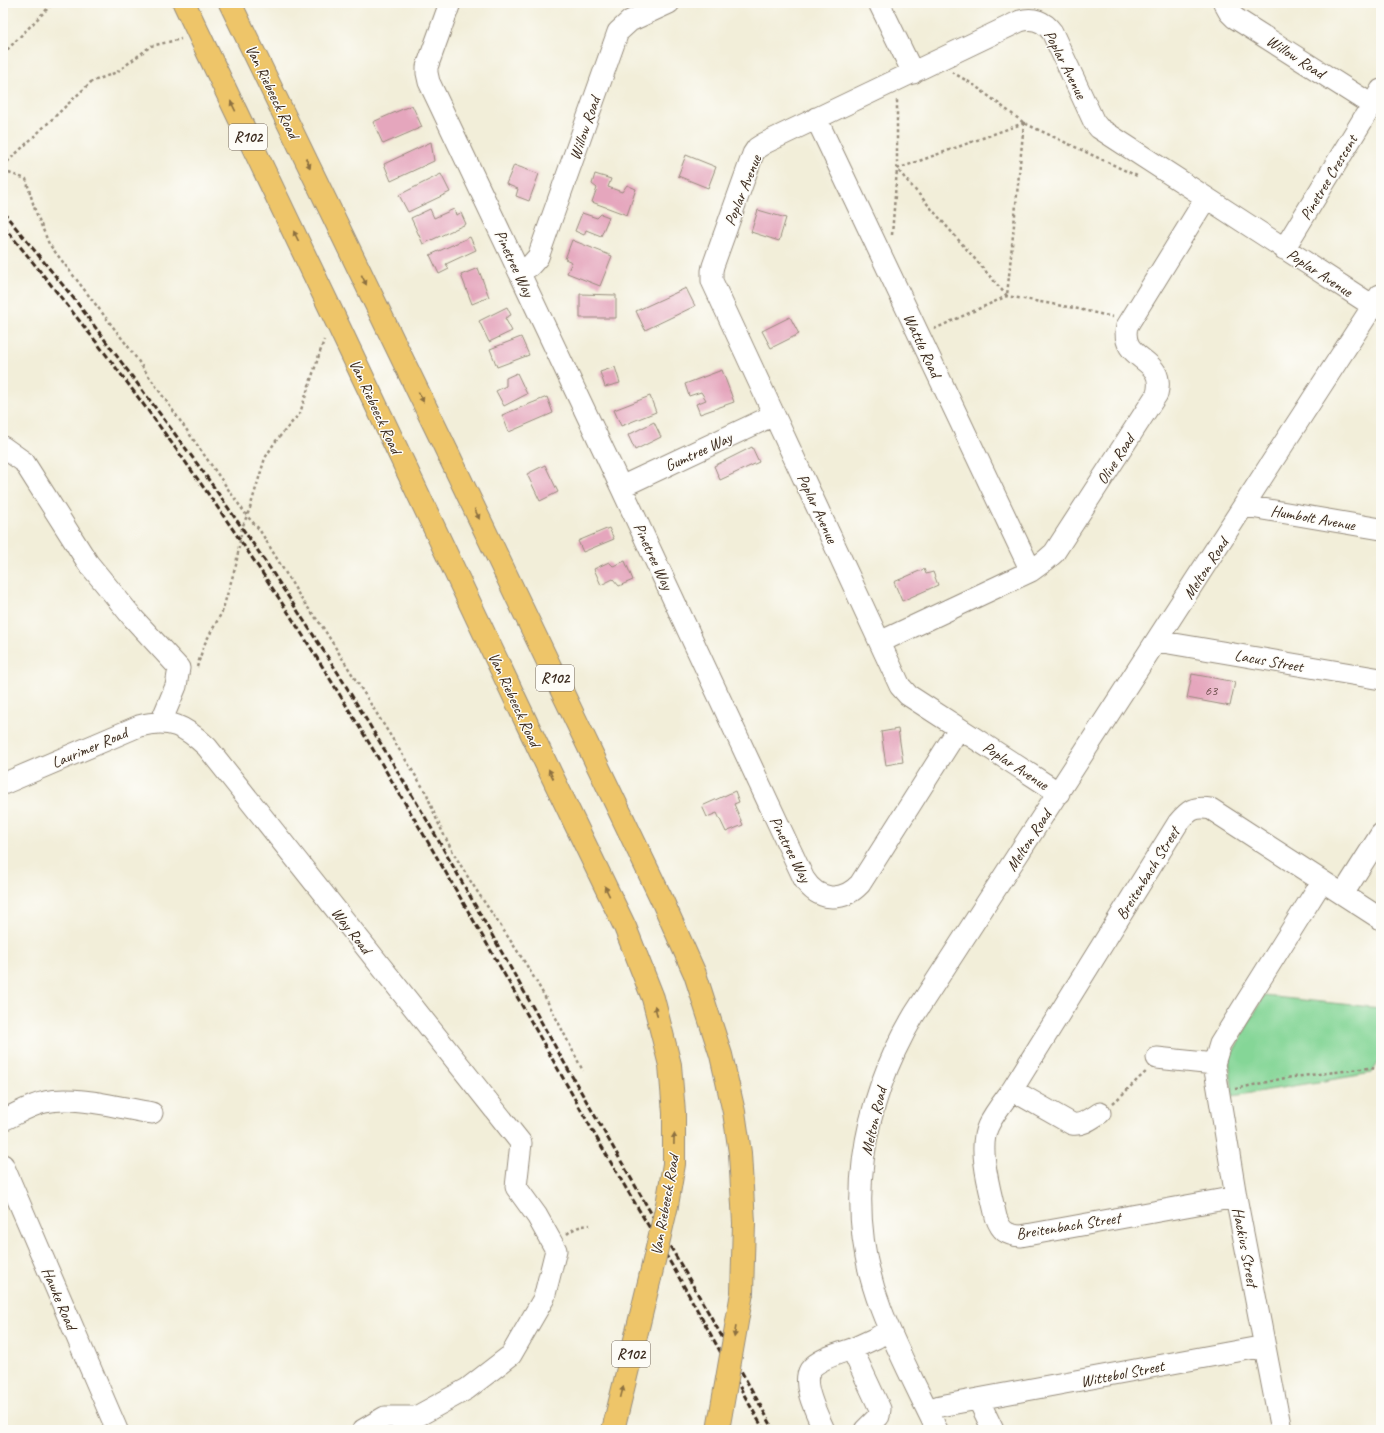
<svg xmlns="http://www.w3.org/2000/svg" width="1384" height="1433" font-family="Caveat,sans-serif">
<rect width="100%" height="100%" fill="#fdfcf7"/>
<filter id="ink" filterUnits="userSpaceOnUse"><feTurbulence type="fractalNoise" baseFrequency=".025" numOctaves="2"/><feDisplacementMap in="SourceGraphic" scale="8" xChannelSelector="R" yChannelSelector="G"/><feConvolveMatrix kernelMatrix="1 2 1 2 8 2 1 2 1" color-interpolation-filters="sRGB"/></filter>
<filter id="wash" filterUnits="userSpaceOnUse"><feTurbulence type="fractalNoise" baseFrequency=".012" numOctaves="4" result="noise"/><feDisplacementMap in="SourceGraphic" scale="16" xChannelSelector="R" yChannelSelector="G"/><feGaussianBlur stdDeviation="0.9" result="paint"/><feColorMatrix in="noise" values="0 0 0 0 0 0 0 0 0 0 0 0 0 0 0 0 0 1.4 0 .05"/><feComposite in="paint" operator="in"/></filter>
<g filter="url(#wash)">
<rect width="100%" height="100%" fill="#f2eed9"/>
<path fill="#85d697" stroke="#60805a" d="M1264,996L1381,1008V1058L1372,1073L1233,1096L1229,1059Z"/>
<g id="blocks">
<path fill="#e5a6bd" d="M412,105L422,127L383,144L373,122Z
M431,142L434,161L391,181L384,164Z
M686,155L716,167L708,188L678,176Z
M514,165L539,174L529,201L516,196L518,189L506,184Z
M441,174L450,192L408,212L399,195Z
M595,174L611,179L608,187L622,192L627,185L636,189L627,215L592,202L597,188L592,184Z
M430,209L434,218L454,209L456,215L461,213L466,224L423,244L411,218Z
M758,210L786,218L779,241L751,232Z
M582,213L597,218L601,214L609,217L601,236L586,230L584,235L575,231Z
M470,237L476,250L446,264L449,269L439,274L430,255Z
M572,240L612,256L600,286L567,273L572,262L565,259Z
M478,268L489,297L472,304L461,275Z
M686,288L695,306L645,330L636,311Z
M580,294L616,295V318H580Z
M507,307L511,315L505,318L512,331L489,342L479,321Z
M790,317L799,334L771,348L762,331Z
M521,337L529,355L497,367L490,349Z
M615,367L620,383L605,387L600,372Z
M722,370L734,402L700,414L696,404L706,400L701,392L689,396L685,384Z
M517,373L527,394L504,406L496,391L506,386V378Z
M650,396L656,412L621,426L614,410Z
M547,397L553,413L509,432L502,415Z
M654,422L661,437L635,450L628,435Z
M752,447L759,462L720,480L714,466Z
M545,465L558,492L540,501L527,474Z
M609,528L614,539L583,552L578,541Z
M625,561L633,580L619,586L613,579L601,585L594,569L609,562L613,566Z
M924,569L926,574L933,572L938,585L902,601L894,582Z
M1192,674L1235,682L1230,706L1187,698Z
M898,729L903,762L886,765L881,732Z
M735,791L739,802L734,804L743,825L726,832L717,813L707,817L702,806Z"/>
</g>
</g>
<g filter="url(#ink)">
<use href="#blocks" fill-opacity="0" stroke="#968c7c" stroke-width="1"/>
<g fill="none" stroke-linecap="round" stroke-linejoin="round">
<g stroke="#968c7c" stroke-width="23">
<path id="minor" d="M450,3L427,67V73L429,82L621,487L804,879C818,901 842,903 860,884L959,728
M879,3L913,73
M1224,3L1229,12L1235,18L1372,105
M816,118L1031,571
M1284,249L1381,90
M519,272L530,266L538,257L618,32L630,21L669,3
M3,447L24,462L88,563L133,618L179,668L176,686L161,722
M621,487L774,415
M1245,506L1381,529
M1157,641L1381,679
M880,642L1031,571L1046,560L1054,553L1157,394C1167,355 1119,363 1127,326L1206,198
M3,784L139,726C170,718 185,726 207,747L521,1143L516,1187L537,1216L556,1250L544,1298L511,1355L467,1389L416,1417H385L363,1430
M1059,793L908,695L900,686L712,281V271L713,266L753,154L757,148L765,143L1020,21C1033,17 1044,21 1052,32L1094,122L1099,128L1373,306
M1343,894L1381,834
M1157,1058L1214,1064
M1012,1090L1072,1124C1082,1126 1092,1118 1100,1113
M3,1120C17,1114 30,1105 45,1102C75,1095 121,1108 152,1113
M3,1165L117,1430
M1236,1197L1021,1236C1006,1235 1001,1231 996,1217C991,1193 977,1149 988,1126C994,1113 1004,1101 1012,1090L1178,823C1189,810 1194,806 1211,809L1381,919
M978,1399L993,1430
M928,1410L940,1406L1265,1346
M824,1430C818,1416 801,1385 810,1370C817,1359 840,1353 852,1349
M865,1430L879,1416L880,1409L852,1349L876,1338L889,1330
M937,1430C918,1390 897,1351 881,1309C843,1210 861,1105 914,1015L1380,295
M1281,1430L1236,1197L1214,1064L1220,1044L1322,881"/>
</g>
<g stroke="#968c7c" stroke-width="24">
<path id="major" d="M184,3L340,329L538,747L625,927L653,998L670,1065L674,1113V1164L667,1205
M230,3L442,441L662,900L695,974L721,1055L734,1112L740,1153L744,1223L742,1293
M613,1430L650,1278"/>
</g>
<path stroke="#968c7c" stroke-width="2.5" stroke-dasharray="3 3" stroke-linecap="butt" d="M3,54L53,3
M952,72L974,85L1024,123L1137,176
M1024,123L1007,296L897,169Z
M3,166L91,82L117,72L151,46L181,39
M3,171L26,179L35,210L49,244L127,345L247,516L259,529L302,600L322,626L427,794C448,858 492,910 527,966C548,1000 565,1036 583,1071
M892,235L897,169V99
M934,329L1007,296L1074,308L1113,317
M197,667L204,645L222,612L236,565L242,528L250,508L265,458L275,442L300,413L324,340
M1235,1089L1285,1078L1369,1068L1381,1069
M1113,1103C1125,1093 1135,1081 1147,1071
M567,1234C574,1228 580,1226 590,1225"/>
<use href="#minor" stroke="#fff" stroke-width="21"/>
<use href="#major" stroke="#eec569" stroke-width="22"/>
<path stroke="#3b2a1e" stroke-width="3" stroke-dasharray="6 3" stroke-linecap="butt" d="M3,212L75,300L204,473L267,564L338,673L424,815L569,1071L711,1317L774,1430
M3,226C35,264 66,304 97,343C180,451 259,563 330,679C419,823 503,971 586,1119C614,1169 644,1218 673,1267C704,1321 733,1376 764,1430"/>
<g stroke="#968c7c" stroke-width="24" stroke-linecap="butt">
<path id="major-bridge" d="M650,1278L667,1205
M718,1430L742,1293"/>
</g>
<use href="#major-bridge" stroke="#eec569" stroke-width="22"/>
</g>
<defs><path id="oneway-solid" d="M-6-.8H1V-3.2L6.5 0L1 3.2V.8H-6Z"/></defs>
<g fill="#8c7040">
<use href="#oneway-solid" transform="translate(233 106) rotate(-116)"/>
<use href="#oneway-solid" transform="translate(308 163) rotate(65)"/>
<use href="#oneway-solid" transform="translate(296 236) rotate(-116)"/>
<use href="#oneway-solid" transform="translate(364 280) rotate(64)"/>
<use href="#oneway-solid" transform="translate(421 397) rotate(64)"/>
<use href="#oneway-solid" transform="translate(477 514) rotate(65)"/>
<use href="#oneway-solid" transform="translate(551 774) rotate(-116)"/>
<use href="#oneway-solid" transform="translate(607 891) rotate(-116)"/>
<use href="#oneway-solid" transform="translate(656 1011) rotate(-104)"/>
<use href="#oneway-solid" transform="translate(674 1139) rotate(-89)"/>
<use href="#oneway-solid" transform="translate(735 1332) rotate(99)"/>
<use href="#oneway-solid" transform="translate(622 1392) rotate(-76)"/>
</g>
</g>
<g text-anchor="middle" stroke-width="3" stroke-linejoin="round" paint-order="stroke">
<g font-size="14" fill="#664946">
<text x="1211" y="695">63</text>
</g>
<g fill="#fdfcf7" stroke="#75695f" stroke-width="1">
<rect x="229" y="124" width="38" height="26" rx="3"/>
<rect x="536" y="665" width="38" height="26" rx="3"/>
<rect x="612" y="1341" width="38" height="26" rx="3"/>
</g>
<g font-size="15" font-weight="bold" fill="#3b2a1e">
<text x="248" y="142">R102</text>
<text x="555" y="683">R102</text>
<text x="631" y="1359">R102</text>
</g>
<g font-size="16" fill="#3b2a1e" stroke="#fdfcf7">
<text transform="translate(1296 56) rotate(33)" y="6">Willow Road</text>
<text transform="translate(1066 64) rotate(63)" y="6">Poplar Avenue</text>
<text transform="translate(273 91) rotate(64)" y="6">Van Riebeeck Road</text>
<text transform="translate(584 128) rotate(-71)" y="6">Willow Road</text>
<text transform="translate(1328 177) rotate(-59)" y="6">Pinetree Crescent</text>
<text transform="translate(742 190) rotate(-68)" y="6">Poplar Avenue</text>
<text transform="translate(515 263) rotate(65)" y="6">Pinetree Way</text>
<text transform="translate(1320 272) rotate(33)" y="6">Poplar Avenue</text>
<text transform="translate(923 345) rotate(65)" y="6">Wattle Road</text>
<text transform="translate(376 406) rotate(65)" y="6">Van Riebeeck Road</text>
<text transform="translate(698 451) rotate(-25)" y="6">Gumtree Way</text>
<text transform="translate(1115 459) rotate(-57)" y="6">Olive Road</text>
<text transform="translate(818 508) rotate(65)" y="6">Poplar Avenue</text>
<text transform="translate(1313 517) rotate(10)" y="6">Humbolt Avenue</text>
<text transform="translate(654 556) rotate(65)" y="6">Pinetree Way</text>
<text transform="translate(1205 568) rotate(-57)" y="6">Melton Road</text>
<text transform="translate(1269 660) rotate(10)" y="6">Lacus Street</text>
<text transform="translate(515 699) rotate(65)" y="6">Van Riebeeck Road</text>
<text transform="translate(89 747) rotate(-23)" y="6">Laurimer Road</text>
<text transform="translate(1016 765) rotate(33)" y="6">Poplar Avenue</text>
<text transform="translate(1028 840) rotate(-57)" y="6">Melton Road</text>
<text transform="translate(791 849) rotate(63)" y="6">Pinetree Way</text>
<text transform="translate(1147 873) rotate(-58)" y="6">Breitenbach Street</text>
<text transform="translate(352 930) rotate(52)" y="6">Way Road</text>
<text transform="translate(873 1121) rotate(-77)" y="6">Melton Road</text>
<text transform="translate(664 1205) rotate(-80)" y="6">Van Riebeeck Road</text>
<text transform="translate(1068 1225) rotate(-9)" y="6">Breitenbach Street</text>
<text transform="translate(1246 1247) rotate(79)" y="6">Hackius Street</text>
<text transform="translate(60 1298) rotate(67)" y="6">Hawke Road</text>
<text transform="translate(1122 1373) rotate(-11)" y="6">Wittebol Street</text>
</g>
</g>
<rect width="1384" height="1433" fill="none" stroke="#fdfcf7" stroke-width="16"/>
</svg>
